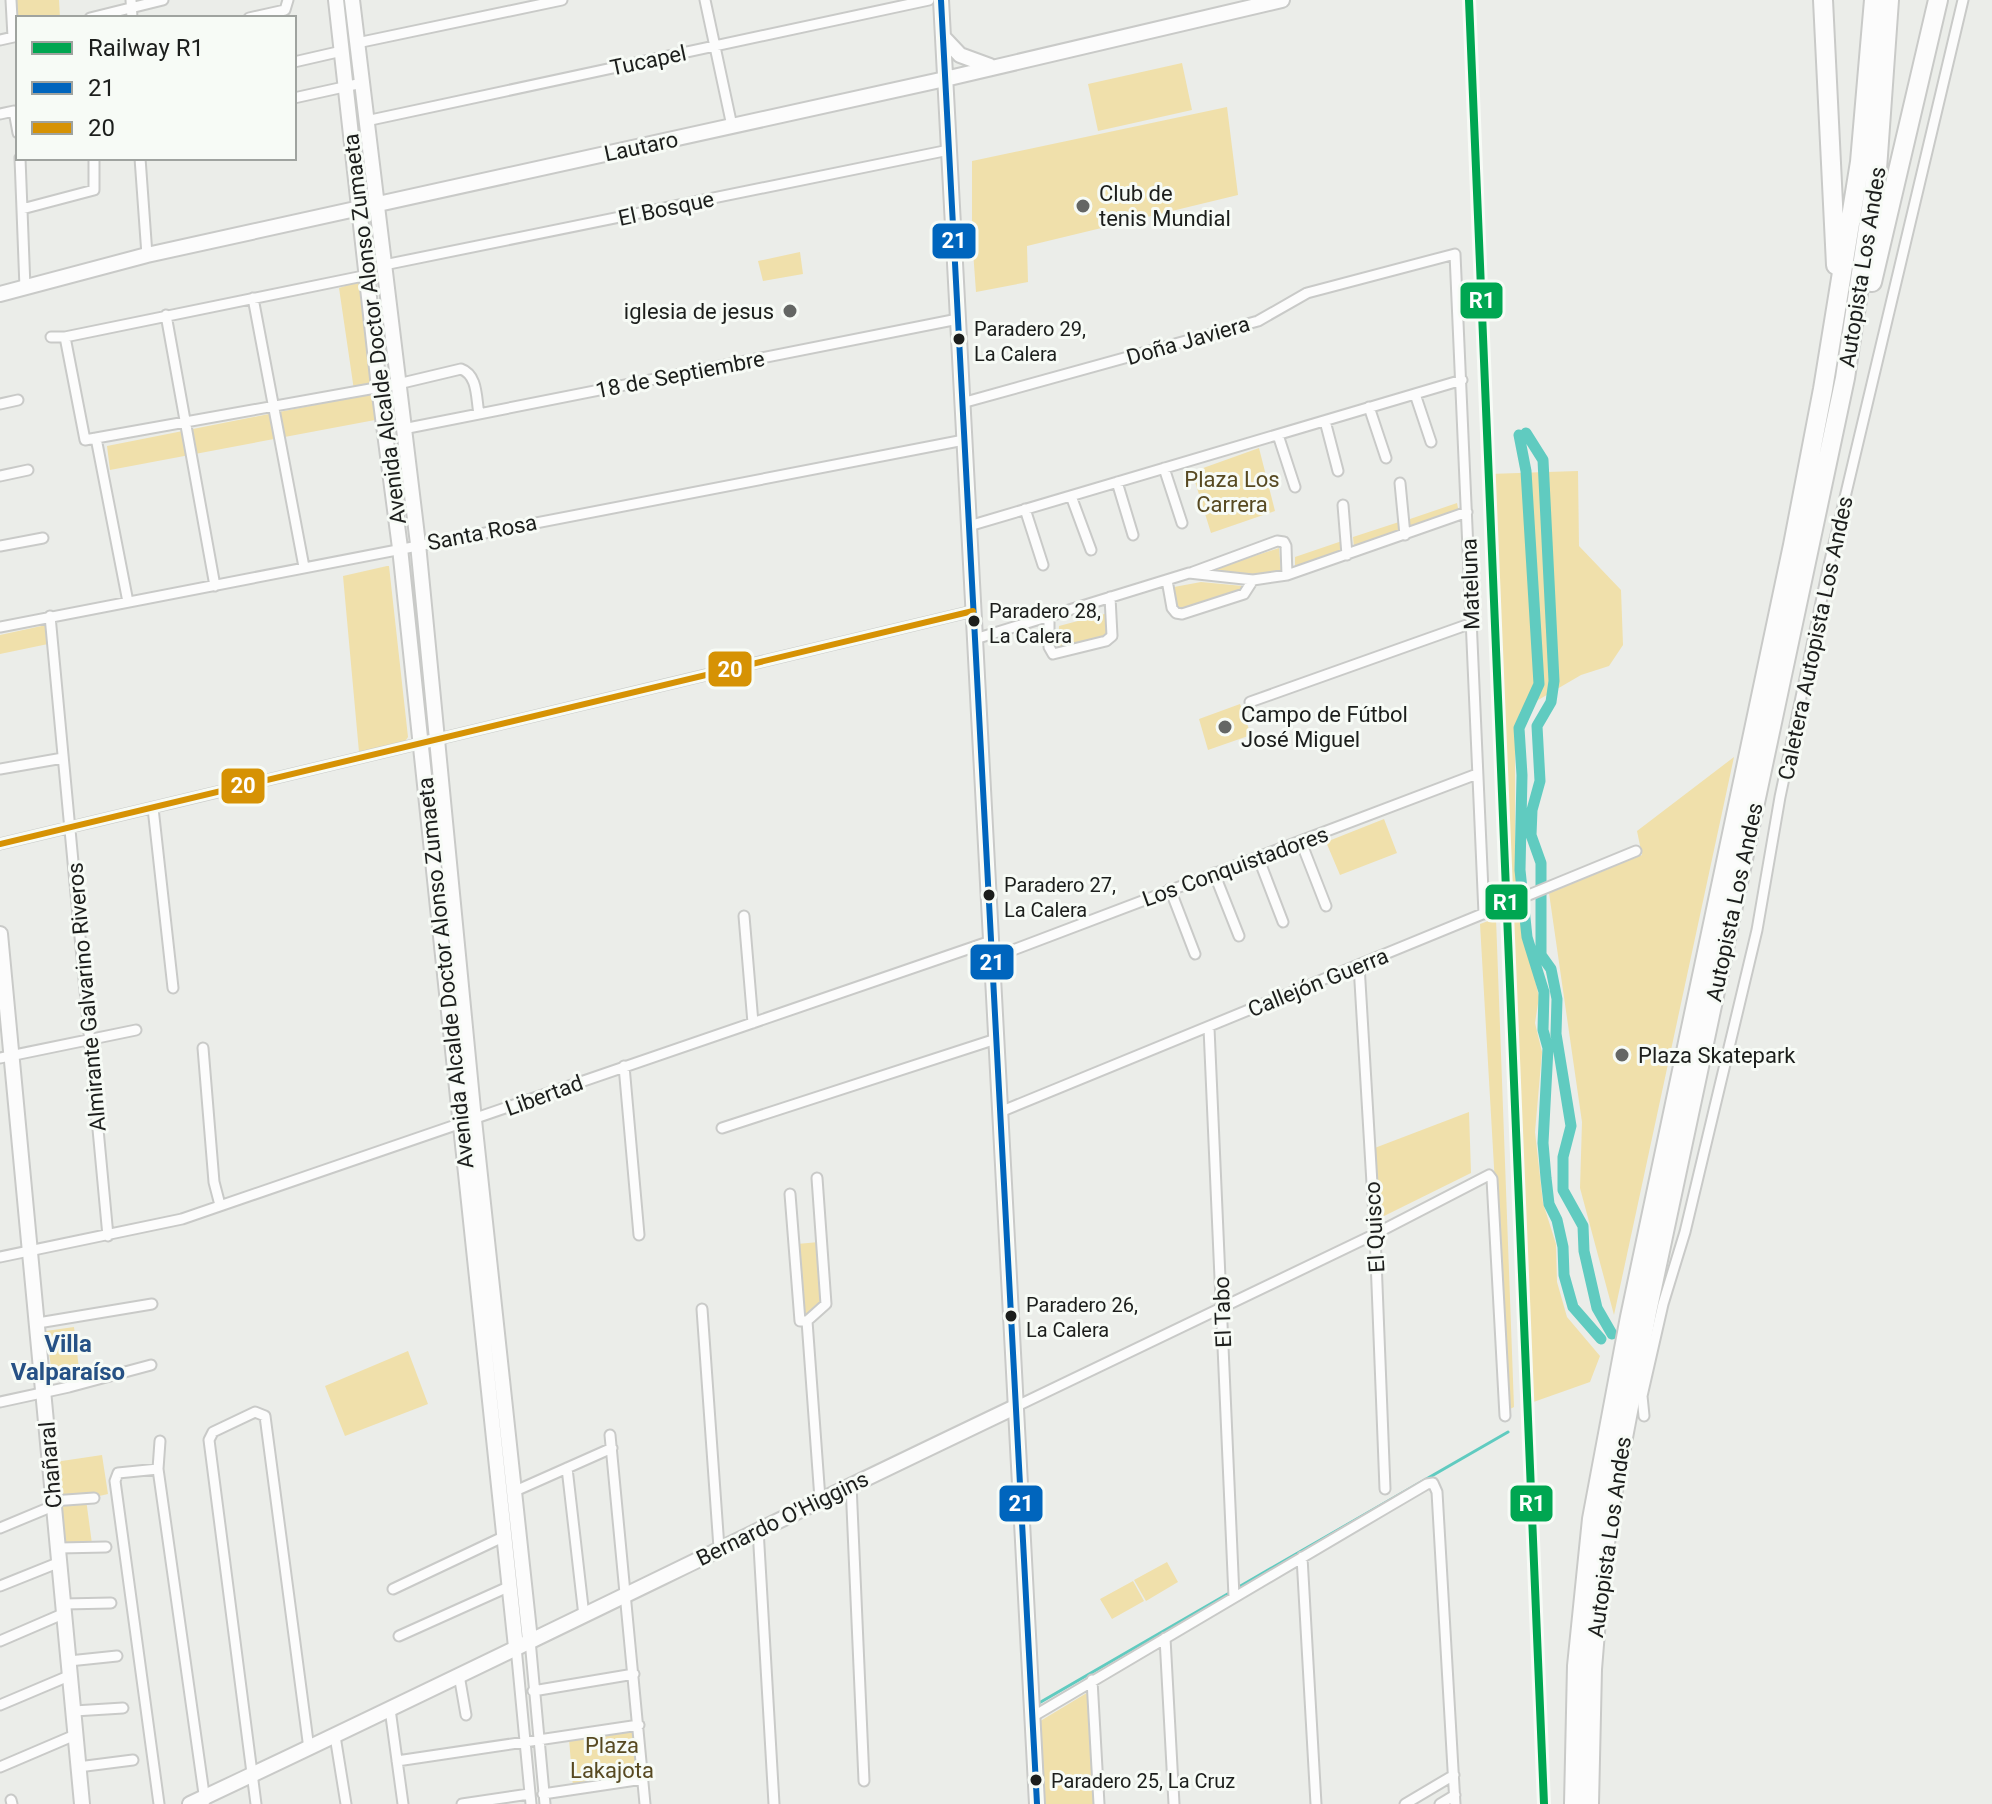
<svg xmlns="http://www.w3.org/2000/svg" width="1992" height="1804" font-family="Roboto,sans-serif">
<rect width="100%" height="100%" fill="#ebede9"/>
<path fill="#f0e0ab" d="M14,0H59L60,18H18V34L16,35Z
M1182,63L1192,110L1098,131L1088,84Z
M1227,107L1238,195L1027,246L1028,282L976,292L972,237V161Z
M800,252L803,274L763,281L758,261Z
M360,281L375,420L110,470L107,446L355,397L339,288Z
M1259,448L1275,511L1211,533L1192,472Z
M1578,471L1579,546L1621,590L1623,645L1609,666L1581,675L1521,710L1515,726V868L1518,894L1503,900L1489,474Z
M1457,503L1459,513L1410,529V519Z
M1399,522V533L1354,548L1353,537Z
M1342,541L1344,552L1295,569V557Z
M1279,548L1281,571L1252,577L1208,571Z
M387,566H389L408,737L404,743L359,752L343,576Z
M1201,582L1243,586L1244,591L1178,610L1174,587Z
M1108,613L1109,636L1058,649L1059,626Z
M46,625L48,644L0,654V635Z
M1240,704L1251,735L1208,750L1199,719Z
M1734,757L1614,1315L1580,1188L1582,1122L1549,893L1642,855L1637,831Z
M1384,819L1397,853L1340,875L1326,842Z
M1518,907L1539,997L1535,1023L1542,1052L1535,1132L1543,1203L1556,1244L1557,1282L1567,1317L1600,1356L1590,1382L1525,1405L1507,912Z
M1496,918L1514,1407L1508,1410L1480,924Z
M1469,1112L1471,1173L1378,1219L1372,1149Z
M819,1242L824,1303L809,1317H802L797,1244Z
M74,1327L79,1369L52,1374L46,1331Z
M408,1351L428,1404L345,1436L325,1386Z
M102,1455L108,1494L86,1499L92,1544L62,1545L55,1462Z
M1167,1562L1178,1582L1146,1601L1134,1580Z
M1133,1581L1144,1601L1112,1619L1100,1599Z
M1090,1691L1096,1804H1043L1037,1723Z
M636,1731L639,1778L573,1787L569,1739Z"/>
<g fill="none" stroke-linecap="round" stroke-linejoin="round">
<path stroke="#60cbc0" stroke-width="3" d="M1237,1588L1508,1432
M1039,1703L1231,1592"/>
<path stroke="#60cbc0" stroke-width="11" d="M1526,433L1543,460L1554,681L1551,702L1537,726L1540,781L1532,810L1531,835L1541,863V955L1551,969L1557,999L1556,1034L1571,1126L1563,1157V1190L1583,1226L1584,1251L1597,1308L1612,1334
M1519,435L1526,471L1539,684L1519,728L1522,775L1520,870L1527,937L1544,992L1543,1030L1548,1048L1543,1143L1546,1178L1549,1204L1557,1220L1563,1247L1564,1275L1573,1307L1601,1339"/>
<g stroke="#c9cac8" stroke-width="13">
<path id="street" d="M11,0L13,37
M131,0L132,18
M705,0L732,126
M90,18L163,0
M249,18L285,10L288,0
M0,40L18,36
M357,43L562,0
M294,62L342,51
M294,98L362,83
M0,114L14,111L18,133
M366,121L929,0
M20,158L25,288
M140,158L147,255
M22,209L94,190V158
M384,265L949,150
M253,298L304,567
M166,315L215,586
M51,337H65L368,275
M65,337L85,440L398,384L461,369C478,375 476,398 479,414
M1415,394L1431,442
M962,403L1258,321L1307,293L1455,254L1484,914
M0,404L18,400
M1369,407L1386,458
M1325,421L1338,471
M403,429L958,319
M1278,435L1295,487
M96,438L128,602
M1164,468L1182,523
M0,476L28,470
M1117,482L1133,535
M1400,483L1405,535
M1071,496L1091,550
M1343,505L1347,555
M1025,509L1043,565
M969,526L1462,380
M0,546L43,538
M1193,572L1277,541L1284,542L1286,546L1287,575
M1167,580L1172,608L1176,613L1182,614L1244,594L1253,580
M1049,614V647L1053,654L1106,641L1112,636L1110,597
M50,616L108,1236
M0,627L964,440
M975,639L1189,573L1253,580L1287,575L1467,512
M1250,702L1472,623
M0,769L63,758
M153,808L173,988
M1301,842L1326,906
M0,844L973,611
M1258,857L1283,922
M1214,873L1239,936
M1170,889L1195,954
M744,916L753,1023
M992,958L1477,774
M1359,965L1375,1234L1385,1489
M1209,1028L1234,1597
M203,1048L214,1182L220,1205
M0,1058L136,1030
M624,1066L639,1235
M1000,1112L1636,851
M722,1128L996,1039
M790,1194L800,1321H807L820,1499
M0,1257L182,1219L991,941
M702,1309L719,1548
M807,1321L826,1304L817,1178
M38,1323L152,1304
M0,1402L69,1387L151,1365
M1015,1407L1375,1234L1489,1175L1492,1179L1505,1416
M1644,1416L1642,1396L1663,1304L1685,1232L1757,930L1780,797L1828,569L1963,0
M610,1435L645,1804
M160,1441L158,1469L205,1801
M567,1468L584,1616
M158,1469L118,1473L115,1481L159,1804
M851,1484L864,1781
M513,1492L612,1448
M52,1501L94,1498
M0,1528L53,1506
M758,1529L774,1804
M59,1548L106,1547
M1302,1557L1316,1804
M0,1586L60,1562
M393,1589L503,1537
M64,1604L111,1603
M399,1636L508,1587
M1165,1638L1174,1804
M530,1640L545,1804
M0,1641L65,1613
M516,1647L531,1804
M69,1661L117,1656
M459,1675L466,1715
M1092,1680L1099,1804
M533,1691L634,1674
M0,1705L71,1675
M390,1709L403,1804
M74,1711L123,1708
M1032,1717L1386,1508L1427,1484L1433,1483L1437,1492L1455,1804
M335,1736L346,1804
M397,1761L639,1725
M0,1767L75,1735
M78,1767L133,1760
M543,1794L643,1779
M11,1800L12,1804
M256,1804L209,1440L213,1432L255,1412L265,1416L309,1749
M462,1804L529,1794
M1405,1804L1454,1775
M1440,1804L1455,1795"/>
</g>
<g stroke="#c9cac8" stroke-width="18">
<path id="secondary" d="M336,0L379,387L400,548L516,1647
M352,0L418,544L474,1120L530,1640
M0,294L147,255L945,79
M0,934L82,1804
M190,1804C467,1674 740,1538 1015,1407"/>
</g>
<g stroke="#c9cac8" stroke-width="18">
<path id="primary" d="M941,0L1037,1804
M943,37L960,55L990,66
M945,79L1282,0"/>
</g>
<g stroke="#c9cac8" stroke-width="22">
<path id="highway" d="M1823,0L1836,265
M1872,282L1938,0
M1574,1804L1577,1666L1592,1519L1630,1317L1793,545L1823,389L1860,162L1874,0
M1589,1804L1592,1669L1598,1595L1611,1500L1647,1312L1845,378L1877,169L1889,0"/>
</g>
<use href="#street" stroke="#fcfcfc" stroke-width="9"/>
<use href="#secondary" stroke="#fcfcfc" stroke-width="14"/>
<use href="#primary" stroke="#fcfcfc" stroke-width="14"/>
<use href="#highway" stroke="#fcfcfc" stroke-width="18"/>
<g stroke="#f7fbf6" stroke-width="12">
<path id="bus-1" d="M941,0L1037,1804"/>
</g>
<g stroke="#f7fbf6" stroke-width="12">
<path id="bus-2" d="M0,844L973,611"/>
</g>
<use href="#bus-1" stroke="#0065bd" stroke-width="6"/>
<use href="#bus-2" stroke="#d69204" stroke-width="6"/>
<g stroke="#f7fbf6" stroke-width="14">
<path id="rail-1" d="M1469,0L1544,1804"/>
</g>
<use href="#rail-1" stroke="#00a651" stroke-width="8"/>
</g>
<g fill="#646664" stroke="#f7fbf6" stroke-width="3">
<circle cx="1083" cy="206" r="8"/>
<circle cx="790" cy="311" r="8"/>
<circle cx="1225" cy="727" r="8"/>
<circle cx="1622" cy="1055" r="8"/>
</g>
<g fill="#1c1e1c" stroke="#f7fbf6" stroke-width="3">
<circle cx="959" cy="339" r="7"/>
<circle cx="974" cy="621" r="7"/>
<circle cx="989" cy="895" r="7"/>
<circle cx="1011" cy="1316" r="7"/>
<circle cx="1036" cy="1780" r="7"/>
</g>
<g text-anchor="middle" stroke-width="6" stroke-linejoin="round" paint-order="stroke">
<g font-size="20" fill="#1c1e1c" stroke="#f7fbf6" text-anchor="start">
<text x="974" y="336">Paradero 29,<tspan x="974" dy="25">La Calera</tspan></text>
<text x="989" y="618">Paradero 28,<tspan x="989" dy="25">La Calera</tspan></text>
<text x="1004" y="892">Paradero 27,<tspan x="1004" dy="25">La Calera</tspan></text>
<text x="1026" y="1312">Paradero 26,<tspan x="1026" dy="25">La Calera</tspan></text>
<text x="1051" y="1788">Paradero 25, La Cruz</text>
</g>
<g font-size="22" fill="#1c1e1c" stroke="#f7fbf6">
<text transform="translate(648 60) rotate(-12)" y="8">Tucapel</text>
<text transform="translate(641 146) rotate(-12)" y="8">Lautaro</text>
<text transform="translate(666 208) rotate(-12)" y="8">El Bosque</text>
<text transform="translate(1862 267) rotate(-81)" y="8">Autopista Los Andes</text>
<text transform="translate(374 329) rotate(-97)" y="8">Avenida Alcalde Doctor Alonso Zumaeta</text>
<text transform="translate(1188 340) rotate(-16)" y="8">Doña Javiera</text>
<text transform="translate(680 374) rotate(-11)" y="8">18 de Septiembre</text>
<text transform="translate(482 532) rotate(-11)" y="8">Santa Rosa</text>
<text transform="translate(1470 584) rotate(-92)" y="8">Mateluna</text>
<text transform="translate(1815 638) rotate(-78)" y="8">Caletera Autopista Los Andes</text>
<text transform="translate(1235 866) rotate(-20)" y="8">Los Conquistadores</text>
<text transform="translate(1734 902) rotate(-78)" y="8">Autopista Los Andes</text>
<text transform="translate(445 973) rotate(-96)" y="8">Avenida Alcalde Doctor Alonso Zumaeta</text>
<text transform="translate(1318 982) rotate(-22)" y="8">Callejón Guerra</text>
<text transform="translate(86 997) rotate(-95)" y="8">Almirante Galvarino Riveros</text>
<text transform="translate(544 1095) rotate(-20)" y="8">Libertad</text>
<text transform="translate(1374 1227) rotate(-93)" y="8">El Quisco</text>
<text transform="translate(1222 1312) rotate(-92)" y="8">El Tabo</text>
<text transform="translate(50 1465) rotate(-95)" y="8">Chañaral</text>
<text transform="translate(782 1518) rotate(-26)" y="8">Bernardo O'Higgins</text>
<text transform="translate(1609 1537) rotate(-82)" y="8">Autopista Los Andes</text>
</g>
<g font-size="22" fill="#1c1e1c" stroke="#f7fbf6" text-anchor="start">
<text x="1099" y="201">Club de<tspan x="1099" dy="25">tenis Mundial</tspan></text>
<text x="774" y="319" text-anchor="end">iglesia de jesus</text>
<text x="1241" y="722">Campo de Fútbol<tspan x="1241" dy="25">José Miguel</tspan></text>
<text x="1638" y="1063">Plaza Skatepark</text>
</g>
<g font-size="22" fill="#574921" stroke="#f7fbf6">
<text x="1232" y="487">Plaza Los<tspan x="1232" dy="25">Carrera</tspan></text>
<text x="612" y="1753">Plaza<tspan x="612" dy="25">Lakajota</tspan></text>
</g>
<g font-size="24" font-weight="bold" fill="#265185" stroke="#f7fbf6">
<text x="68" y="1352">Villa<tspan x="68" dy="28">Valparaíso</tspan></text>
</g>
</g>
<g stroke="#f7fbf6" stroke-width="3">
<rect x="931" y="222" width="46" height="38" rx="8" fill="#0065bd"/>
<rect x="1459" y="281" width="45" height="39" rx="8" fill="#00a651"/>
<rect x="707" y="650" width="46" height="38" rx="8" fill="#d69204"/>
<rect x="220" y="767" width="46" height="38" rx="8" fill="#d69204"/>
<rect x="1484" y="883" width="45" height="38" rx="8" fill="#00a651"/>
<rect x="969" y="943" width="46" height="38" rx="8" fill="#0065bd"/>
<rect x="998" y="1484" width="46" height="39" rx="8" fill="#0065bd"/>
<rect x="1509" y="1484" width="45" height="39" rx="8" fill="#00a651"/>
</g>
<g font-size="22" text-anchor="middle" font-weight="bold" fill="#fff">
<text x="954" y="248">21</text>
<text x="1482" y="308">R1</text>
<text x="730" y="677">20</text>
<text x="243" y="793">20</text>
<text x="1506" y="910">R1</text>
<text x="992" y="970">21</text>
<text x="1021" y="1511">21</text>
<text x="1532" y="1511">R1</text>
</g>
<rect x="16" y="16" width="280" height="144" fill="#f7fbf6" stroke="#9fa39f" stroke-width="2"/>
<rect x="32" y="42" width="40" height="12" fill="#00a651" stroke="#9fa39f" stroke-width="2"/>
<text x="88" y="56" font-size="24" fill="#1c1e1c">Railway R1</text>
<rect x="32" y="82" width="40" height="12" fill="#0065bd" stroke="#9fa39f" stroke-width="2"/>
<text x="88" y="96" font-size="24" fill="#1c1e1c">21</text>
<rect x="32" y="122" width="40" height="12" fill="#d69204" stroke="#9fa39f" stroke-width="2"/>
<text x="88" y="136" font-size="24" fill="#1c1e1c">20</text>
</svg>
